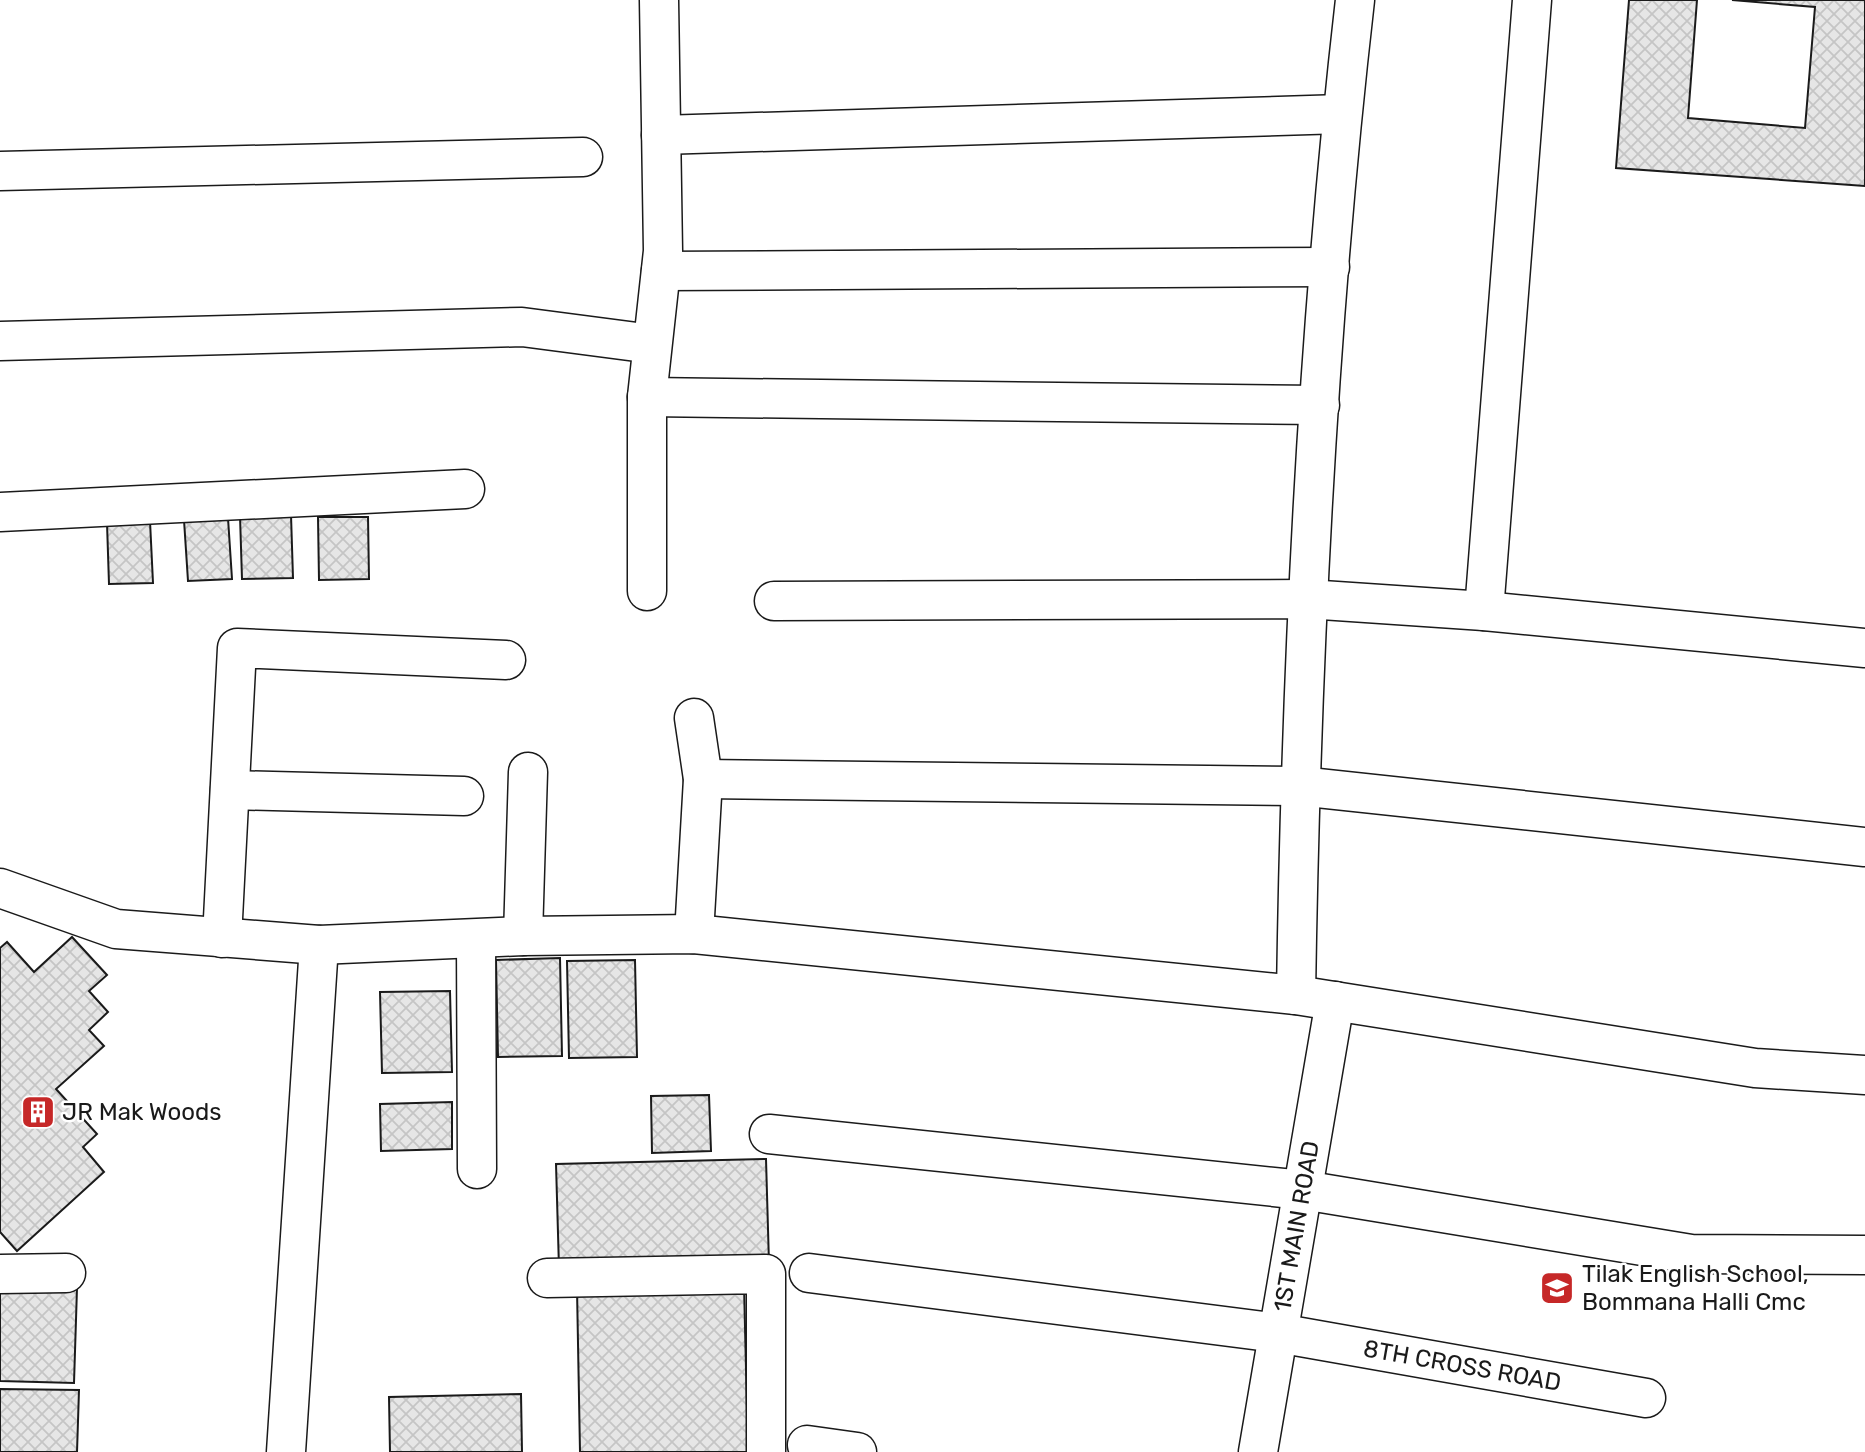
<svg xmlns="http://www.w3.org/2000/svg" width="1865" height="1452" font-family="Rubik,sans-serif">
<defs>
<pattern id="building-cross-hatch" width="8" height="8" patternUnits="userSpaceOnUse" patternTransform="scale(1.75)"><rect width="8" height="8" fill="#e6e6e6"/><path d="M0 0l8 8M0 8l8-8" fill="none" stroke="#c5c5c5"/></pattern>
</defs>
<rect width="100%" height="100%" fill="#fff"/>
<path fill="url(#building-cross-hatch)" stroke="#1a1a1a" stroke-width="2" d="M1629,0H1697L1688,118L1805,128L1815,7L1732,0H1865V186L1616,168Z
M291,515L293,578L242,579L240,516Z
M318,517H368L369,579L319,580Z
M228,518L232,579L188,581L184,520Z
M150,521L153,583L109,584L107,523Z
M72,937L107,975L89,991L108,1012L89,1030L104,1046L56,1089L97,1134L83,1147L104,1172L17,1251L0,1232V948L7,942L34,972Z
M560,958L562,1056L498,1057L496,960Z
M635,960L637,1057L569,1058L567,961Z
M450,991L452,1072L382,1073L380,992Z
M709,1095L711,1151L652,1153L651,1096Z
M452,1102V1149L381,1151L380,1104Z
M766,1159L769,1264L559,1268L556,1164Z
M0,1285L77,1288L74,1383L0,1381Z
M744,1285L748,1452H580L577,1289Z
M0,1389L79,1390L77,1452H0Z
M521,1394L522,1452H390L389,1397Z"/>
<g fill="none" stroke-linecap="round" stroke-linejoin="round">
<g stroke="#1a1a1a" stroke-width="41">
<g id="minor">
<path d="M661,135L1342,114"/>
<path d="M0,171L583,157"/>
<path d="M661,271L1330,267"/>
<path d="M0,341L522,327L652,344"/>
<path d="M647,397L1320,405"/>
<path d="M0,512L465,489"/>
<path d="M647,591V397L663,251L659,0"/>
<path d="M774,601L1307,599L1484,611L1865,648"/>
<path d="M1484,611L1532,0"/>
<path d="M694,718L703,779L694,934"/>
<path d="M703,779L1299,786L1865,847"/>
<path d="M230,790L464,796"/>
<path d="M0,888L116,929L319,945L523,936L694,934L1296,995L1755,1068L1865,1075"/>
<path d="M523,936L528,772"/>
<path d="M222,938L237,648L506,660"/>
<path d="M476,939L477,1169"/>
<path d="M1296,995C1301,663 1317,330 1355,0"/>
<path d="M769,1134L1303,1190L1691,1254L1865,1255"/>
<path id="s1" d="M809,1273L1278,1333L1646,1398"/>
<path d="M0,1274L66,1273"/>
<path d="M547,1278L766,1274V1452"/>
<path d="M807,1445L857,1452"/>
<path d="M286,1452L319,945"/>
<path id="s2" d="M1258,1452L1335,1001"/>
</g>
</g>
<use href="#minor" stroke="#fff" stroke-width="38"/>
</g>
<defs>
<g id="building-square" transform="scale(1.75)"><rect x="-9" y="-9" width="18" height="18" rx="4" fill="#c62828" stroke="#fff"/><path d="M-4-6H4V6H1V3H-1V6H-4ZM-2.5-4.3h1.7v1.8h-1.7ZM.8-4.3h1.7v1.8H.8ZM-2.5-1h1.7V.8h-1.7ZM.8-1h1.7V.8H.8Z" fill="#fff"/></g>
<g id="school-square" transform="scale(1.75)"><rect x="-9" y="-9" width="18" height="18" rx="4" fill="#c62828" stroke="#fff"/><path d="M0-5L7-2L0 1L-7-2ZM-4 1L0 2.5L4 1V4Q0 6-4 4Z" fill="#fff"/></g>
</defs>
<g fill-rule="evenodd">
<use href="#building-square" x="38" y="1112"/>
<use href="#school-square" x="1557" y="1288"/>
</g>
<g text-anchor="middle" stroke-width="5" stroke-linejoin="round" paint-order="stroke">
<g font-size="24" fill="#1a1a1a" stroke="#fff" text-anchor="start">
<text x="62" y="1120">JR Mak Woods</text>
<text x="1582" y="1282">Tilak English School,<tspan x="1582" dy="28">Bommana Halli Cmc</tspan></text>
</g>
<g font-size="24" fill="#1a1a1a" stroke="#fff">
<text dy="8" stroke="none"><textPath href="#s2" startOffset="229">1ST MAIN ROAD</textPath></text>
<text dy="8" stroke="none"><textPath href="#s1" startOffset="660">8TH CROSS ROAD</textPath></text>
</g>
</g>
</svg>
